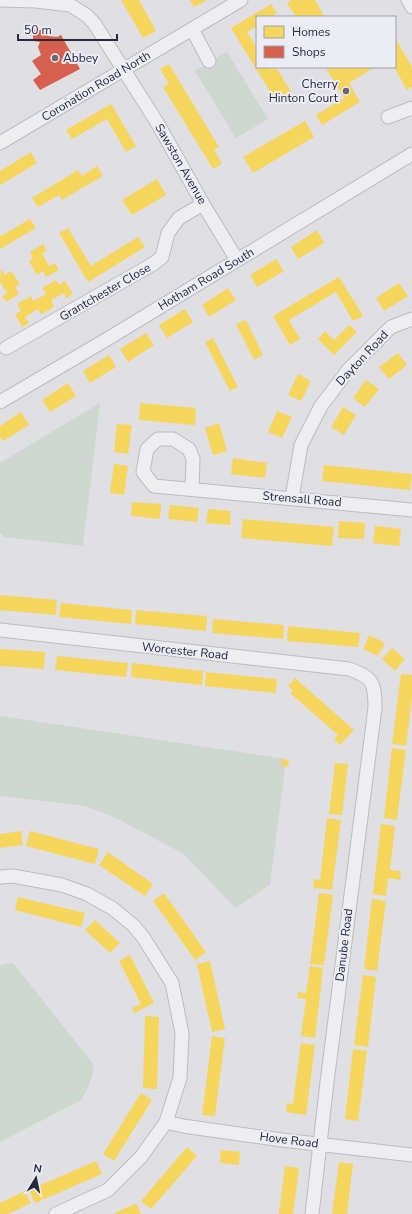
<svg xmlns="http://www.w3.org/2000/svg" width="412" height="1214" font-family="'Nunito Sans',sans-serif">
<rect width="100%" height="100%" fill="#dfdfe4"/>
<path fill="#cdd7cf" d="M227,52L268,119L236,138L195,71Z
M100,403L83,546L5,537L0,533V463Z
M1,716L286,759L270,885L235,908L184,854L118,819L86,806L0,796V717Z
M13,963L94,1065C92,1078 89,1088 81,1100L0,1142V965Z"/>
<path fill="#f6d55c" d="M121,0H139L156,31L143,38Z
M190,0H207L194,7Z
M292,0H315L325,17H296L287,3Z
M271,4L277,13L271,17H257V26L247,32L257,48V67H269L271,70L276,67L292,94L277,103L231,28Z
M395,38L412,67V87L407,90L394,67H395Z
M169,64L219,147L214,150L222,164L213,169L163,87L169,84L160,69Z
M325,67H375L349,83L360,102L322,125L316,115L344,98Z
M111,104L136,146L126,152L107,119L72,139L66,130Z
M305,121L314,137L253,173L243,157Z
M31,152L37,163L0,185V171Z
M97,166L103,176L62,200L59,195L38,207L32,198L78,170L82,176Z
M157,179L166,195L132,215L122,200Z
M30,219L36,228L0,249V234L1,236Z
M68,228L91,266L138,237L145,247L88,282L59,233Z
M317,230L324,243L298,259L291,247Z
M43,244L47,251L42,253L49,266L55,263L59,270L46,277L43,271L37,275L29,261L33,258L30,252Z
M276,259L284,271L257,287L250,275Z
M1,269L5,275L11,271L20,284L15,287L19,294L6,302L2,296L7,293L0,282Z
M339,277L363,316L353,321L336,292L289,320L300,339L290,345L273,316Z
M56,280L59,285L65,281L73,294L66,298L64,293L51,300L54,307L41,314L38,309L25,317L29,323L22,327L15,314L21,311L17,304L31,296L33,301L46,294L42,288Z
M399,283L408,296L384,311L376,298Z
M228,288L236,300L209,317L202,305Z
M185,309L193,322L167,338L159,325Z
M246,320L263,355L254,360L236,324Z
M349,325L357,332L334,355L318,339L325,331L334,340Z
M146,333L154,345L128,362L120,349Z
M213,338L238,387L230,391L205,342Z
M398,353L407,365L389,379L379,367Z
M109,355L116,367L90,383L83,371Z
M298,374L311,381L301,401L288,395Z
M366,380L379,389L365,407L353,398Z
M68,383L76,396L50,412L42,400Z
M140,403L196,408L195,425L139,420Z
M343,407L356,415L344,435L331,427Z
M277,411L292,417L282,438L268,432Z
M21,412L29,425L3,441L0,436V426Z
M219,423L227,451L213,455L205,428Z
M117,424L132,425L128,454L114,452Z
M233,458L267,463L265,478L231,474Z
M114,464L128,466L124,495L110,493Z
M324,465L412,474L410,490L322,481Z
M132,502L161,504L160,519L131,516Z
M170,505L199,508L197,522L168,519Z
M208,509L231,511L230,525L206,523Z
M243,519L334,527L332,546L241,538Z
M339,521L365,523L364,539L338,538Z
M375,526L401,529L399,546L373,543Z
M0,595L57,600L56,615L0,610Z
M61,603L132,610L131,624L59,617Z
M136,610L207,616L206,631L135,624Z
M213,619L284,625L283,639L212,633Z
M288,626L360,633L358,647L287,641Z
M369,635L385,643L378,656L363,649Z
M392,648L405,659L395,671L382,659Z
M0,649L45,652L44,669L0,666Z
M57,656L128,663L126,677L55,670Z
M132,663L203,671L202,685L131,677Z
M206,672L277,679L276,693L205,686Z
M401,674L412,675V697L406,746L392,744Z
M295,678L354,730L340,745L334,739L338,735L290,693L293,690L288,686Z
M392,748L406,750L397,820L384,818Z
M281,759L289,761L288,767L281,765Z
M335,763L348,764L342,815L329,814Z
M327,818L341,820L332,890L313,888L314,879L320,880Z
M381,824L395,826L390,870L401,871L400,880L388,878L386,896L373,894Z
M21,831L23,845L0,848V834Z
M30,831L99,849L95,864L26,846Z
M108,852L153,884L145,896L99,865Z
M164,893L206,952L195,960L153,901Z
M319,893L333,895L324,965L310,964Z
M18,897L85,913L81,927L15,910Z
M372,899L386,901L377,971L364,969Z
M95,920L120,943L110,953L85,930Z
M130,955L154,1003L134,1013L132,1008L141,1004L119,961Z
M210,961L225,1029L212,1032L197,964Z
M310,966L323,968L315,1038L301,1036L306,999L297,998L298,992L306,993Z
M363,975L376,977L368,1047L354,1045Z
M145,1016L159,1017L157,1089L143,1088Z
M212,1036L225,1038L215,1116L202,1115Z
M301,1043L315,1045L306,1115L286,1112L287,1103L293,1104Z
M353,1049L367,1051L358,1121L345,1119Z
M141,1093L152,1100L114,1161L103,1154Z
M187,1147L197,1156L151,1209L141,1201Z
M221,1150L240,1152L239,1165L220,1163Z
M96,1161L102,1174L35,1203L29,1190Z
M339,1162L353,1164L347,1214H332Z
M285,1166L299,1168L293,1214H279Z
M25,1191L31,1203L8,1214H0V1203Z
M136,1203L141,1214H113L128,1207Z"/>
<path fill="#d6604d" d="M33,30H46L48,36L57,37L61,35L80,69L40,90L33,80L41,74L32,61L41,55L38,47L40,42L33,41Z"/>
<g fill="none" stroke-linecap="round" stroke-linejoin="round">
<g stroke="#bcbcc1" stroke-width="15">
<path id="minor" d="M0,0L36,1L70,5L86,15L94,23L158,124L203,204L237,260
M408,0L412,7
M192,29L209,61
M388,117L412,108
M0,143L241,0
M6,348L153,264L162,257L168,233L179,218L203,204
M0,402L109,338L412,154
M192,489L193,459L189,449L173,439H158L147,449L143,472L154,486L412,510
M292,498L301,445L321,406L349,369L391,327L412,319
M0,630L349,669C373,677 375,683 375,708L327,1082L312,1214
M0,877L13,876L62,885L87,894L112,908L133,925L143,937L172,983L182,1033L180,1078L166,1122L141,1157L108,1190L56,1214
M166,1122L183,1126L282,1140L412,1155"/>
</g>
<use href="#minor" stroke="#eeeef1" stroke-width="13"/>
</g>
<g fill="#676977" stroke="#ecedf4" stroke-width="1.5">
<circle cx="55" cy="58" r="4"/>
<circle cx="346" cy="91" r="4"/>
</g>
<g text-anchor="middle" stroke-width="4" stroke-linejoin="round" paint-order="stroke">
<g font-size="12" fill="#27293c" stroke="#ecedf4" text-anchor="start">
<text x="63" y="62">Abbey</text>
<text x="338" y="88" text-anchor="end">Cherry<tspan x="338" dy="14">Hinton Court</tspan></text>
</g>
<g font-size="12" fill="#27293c" stroke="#ecedf4">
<text transform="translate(96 86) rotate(-31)" y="4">Coronation Road North</text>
<text transform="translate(181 164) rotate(60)" y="4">Sawston Avenue</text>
<text transform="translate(206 279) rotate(-31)" y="4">Hotham Road South</text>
<text transform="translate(105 292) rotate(-30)" y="4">Grantchester Close</text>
<text transform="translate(362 358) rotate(-47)" y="4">Dayton Road</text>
<text transform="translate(302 499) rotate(5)" y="4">Strensall Road</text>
<text transform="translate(185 651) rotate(6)" y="4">Worcester Road</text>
<text transform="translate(344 945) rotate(-83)" y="4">Danube Road</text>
<text transform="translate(289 1140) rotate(7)" y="4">Hove Road</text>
</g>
</g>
<rect x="256" y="16" width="140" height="52" fill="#ecedf4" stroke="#9d9faa"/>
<rect x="264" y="26" width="20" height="12" fill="#f6d55c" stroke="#9d9faa"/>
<text x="292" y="36" font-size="12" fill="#27293c">Homes</text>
<rect x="264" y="46" width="20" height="12" fill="#d6604d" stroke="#9d9faa"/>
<text x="292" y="56" font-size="12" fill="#27293c">Shops</text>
<g transform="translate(36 1178) rotate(10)" stroke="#ecedf4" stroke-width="3" paint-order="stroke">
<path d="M0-3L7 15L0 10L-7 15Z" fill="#27293c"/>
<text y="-6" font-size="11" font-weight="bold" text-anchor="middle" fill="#27293c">N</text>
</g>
<path d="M18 34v6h99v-6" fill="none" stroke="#27293c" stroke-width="2"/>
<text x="24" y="34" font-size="12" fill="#27293c" stroke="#ecedf4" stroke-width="3" paint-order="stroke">50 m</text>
</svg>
